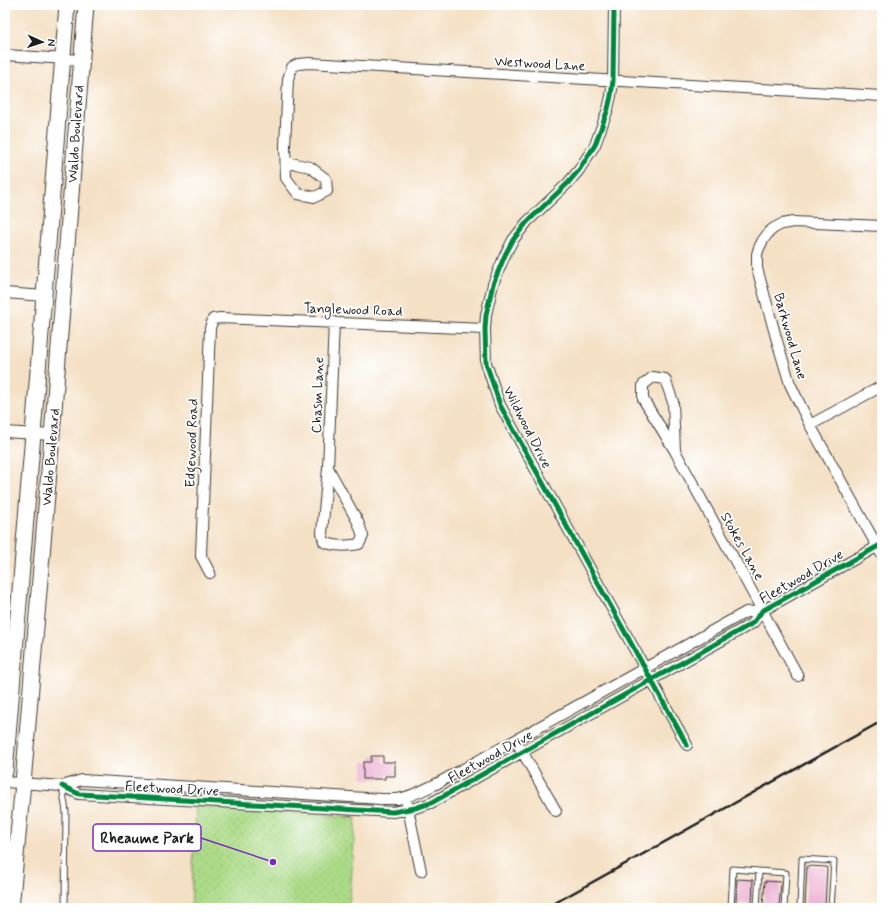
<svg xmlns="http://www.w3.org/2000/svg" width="887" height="913" font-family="Mynerve,sans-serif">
<defs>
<pattern id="park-dots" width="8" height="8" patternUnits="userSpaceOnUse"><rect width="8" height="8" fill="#acdb88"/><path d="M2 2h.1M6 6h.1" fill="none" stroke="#93bb75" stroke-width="1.8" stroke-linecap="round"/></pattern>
</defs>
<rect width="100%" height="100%" fill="#fff"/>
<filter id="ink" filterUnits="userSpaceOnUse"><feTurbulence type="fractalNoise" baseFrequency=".025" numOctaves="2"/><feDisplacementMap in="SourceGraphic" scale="8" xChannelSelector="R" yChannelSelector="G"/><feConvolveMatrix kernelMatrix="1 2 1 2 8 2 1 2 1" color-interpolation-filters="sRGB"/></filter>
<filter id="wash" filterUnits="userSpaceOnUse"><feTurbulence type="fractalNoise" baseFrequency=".012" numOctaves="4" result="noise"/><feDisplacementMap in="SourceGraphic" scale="16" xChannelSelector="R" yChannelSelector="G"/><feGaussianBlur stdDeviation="0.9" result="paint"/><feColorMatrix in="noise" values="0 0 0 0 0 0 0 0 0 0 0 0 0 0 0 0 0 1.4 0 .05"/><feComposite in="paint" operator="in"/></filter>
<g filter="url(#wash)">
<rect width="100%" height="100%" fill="#f4e0c4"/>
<path fill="url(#park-dots)" stroke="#647c52" d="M196,806L356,817L349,908H191Z"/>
<g id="blocks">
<path fill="#ebacd0" d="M371,756H383V762H395V776H385V779H363V762H371Z
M807,866L827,867L825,908H805Z
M737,879L753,880L752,904L736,903Z
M765,881L781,882L779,906L763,905Z"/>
</g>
</g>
<g filter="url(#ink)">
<use href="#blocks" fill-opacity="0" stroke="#3c3935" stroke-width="1"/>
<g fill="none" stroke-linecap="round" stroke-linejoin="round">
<g stroke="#3c3935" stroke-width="7">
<path id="service" d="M62,786L66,812L65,908
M731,908L733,869L759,871
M757,908L759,871L786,873L784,908
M800,908L802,859L834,861L831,908"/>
</g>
<g stroke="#3c3935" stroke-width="12">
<path id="minor" d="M614,5L613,81L611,96L608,109L595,145L579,170L568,183L527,222L513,240L505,255L493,284L486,315L485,329L486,363L500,405L687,745
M5,55L81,60
M286,162L310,167L326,179L327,191L315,197L298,194L286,178L285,146L288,79L292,67L298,64L309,63L882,96
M882,226L793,222L782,224L774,228L769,232L763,240L759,248L757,254V268L777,341L790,384L810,425L882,555
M5,293L44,296
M810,425L882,386
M5,432L52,435
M675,451L673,402L665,379L653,377L643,385V399L675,451L798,676
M328,468L358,522L363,536L359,544C347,546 336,547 324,542L322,533L328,468L334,322
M210,573L201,556L210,328L213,319L220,318L485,329
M519,746L556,811
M5,782L62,786L82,780L381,799C387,799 392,799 397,799C412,797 425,789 438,783L746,612L762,611
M62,786L79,794L393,812L415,808L431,803L753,623L762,611L882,544
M407,804L421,871"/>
</g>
<g stroke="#3c3935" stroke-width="17">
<path id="primary" d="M5,772L33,434L67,5
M11,908L23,783L52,435L86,5"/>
</g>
<use href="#service" stroke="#fff" stroke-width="5"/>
<use href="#minor" stroke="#fff" stroke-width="10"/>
<use href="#primary" stroke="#fff" stroke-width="15"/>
<path stroke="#1c1c1c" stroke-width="2.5" d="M546,908L882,721"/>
<g stroke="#fff" stroke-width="8">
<path id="cycleway" d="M614,5L613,81L611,96L608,109L595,145L579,170L568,183L527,222L513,240L505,255L493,284L486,315L485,329L486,363L500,405L687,745
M62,786L79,794L393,812L415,808L431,803L753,623L762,611L882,544"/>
</g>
<use href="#cycleway" stroke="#00873e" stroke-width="5"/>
</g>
</g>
<g text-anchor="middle" stroke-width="3.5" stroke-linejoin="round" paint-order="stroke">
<g font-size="14" fill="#1c1c1c" stroke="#fff">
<text transform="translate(540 63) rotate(3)" y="5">Westwood Lane</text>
<text transform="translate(75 134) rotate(-86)" y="5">Waldo Boulevard</text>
<text transform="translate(353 309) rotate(2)" y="5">Tanglewood Road</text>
<text transform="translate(791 336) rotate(74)" y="5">Barkwood Lane</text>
<text transform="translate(317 395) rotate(-88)" y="5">Chasm Lane</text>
<text transform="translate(528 427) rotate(63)" y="5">Wildwood Drive</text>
<text transform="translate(191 443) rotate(-88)" y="5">Edgewood Road</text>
<text transform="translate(50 457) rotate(-85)" y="5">Waldo Boulevard</text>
<text transform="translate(743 546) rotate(61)" y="5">Stokes Lane</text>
<text transform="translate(801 576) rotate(-30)" y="5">Fleetwood Drive</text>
<text transform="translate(490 756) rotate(-29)" y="5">Fleetwood Drive</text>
<text transform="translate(172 788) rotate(3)" y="5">Fleetwood Drive</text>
</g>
</g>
<path fill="none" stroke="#7b2cbf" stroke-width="1.5" d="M273 862L201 838"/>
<circle fill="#7b2cbf" stroke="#fff" stroke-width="1.5" cx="273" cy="862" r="4"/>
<rect fill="#fff" stroke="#7b2cbf" stroke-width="1.5" x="93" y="824" width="108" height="27" rx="4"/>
<g font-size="15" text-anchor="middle" font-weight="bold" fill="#1c1c1c">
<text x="147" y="843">Rheaume Park</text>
</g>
<rect width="887" height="913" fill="none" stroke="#fff" stroke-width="20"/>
<g transform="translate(42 42) rotate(93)" stroke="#ffffff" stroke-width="3" paint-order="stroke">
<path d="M0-3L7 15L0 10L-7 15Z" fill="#1c1c1c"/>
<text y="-6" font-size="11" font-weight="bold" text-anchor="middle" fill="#1c1c1c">N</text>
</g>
</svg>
